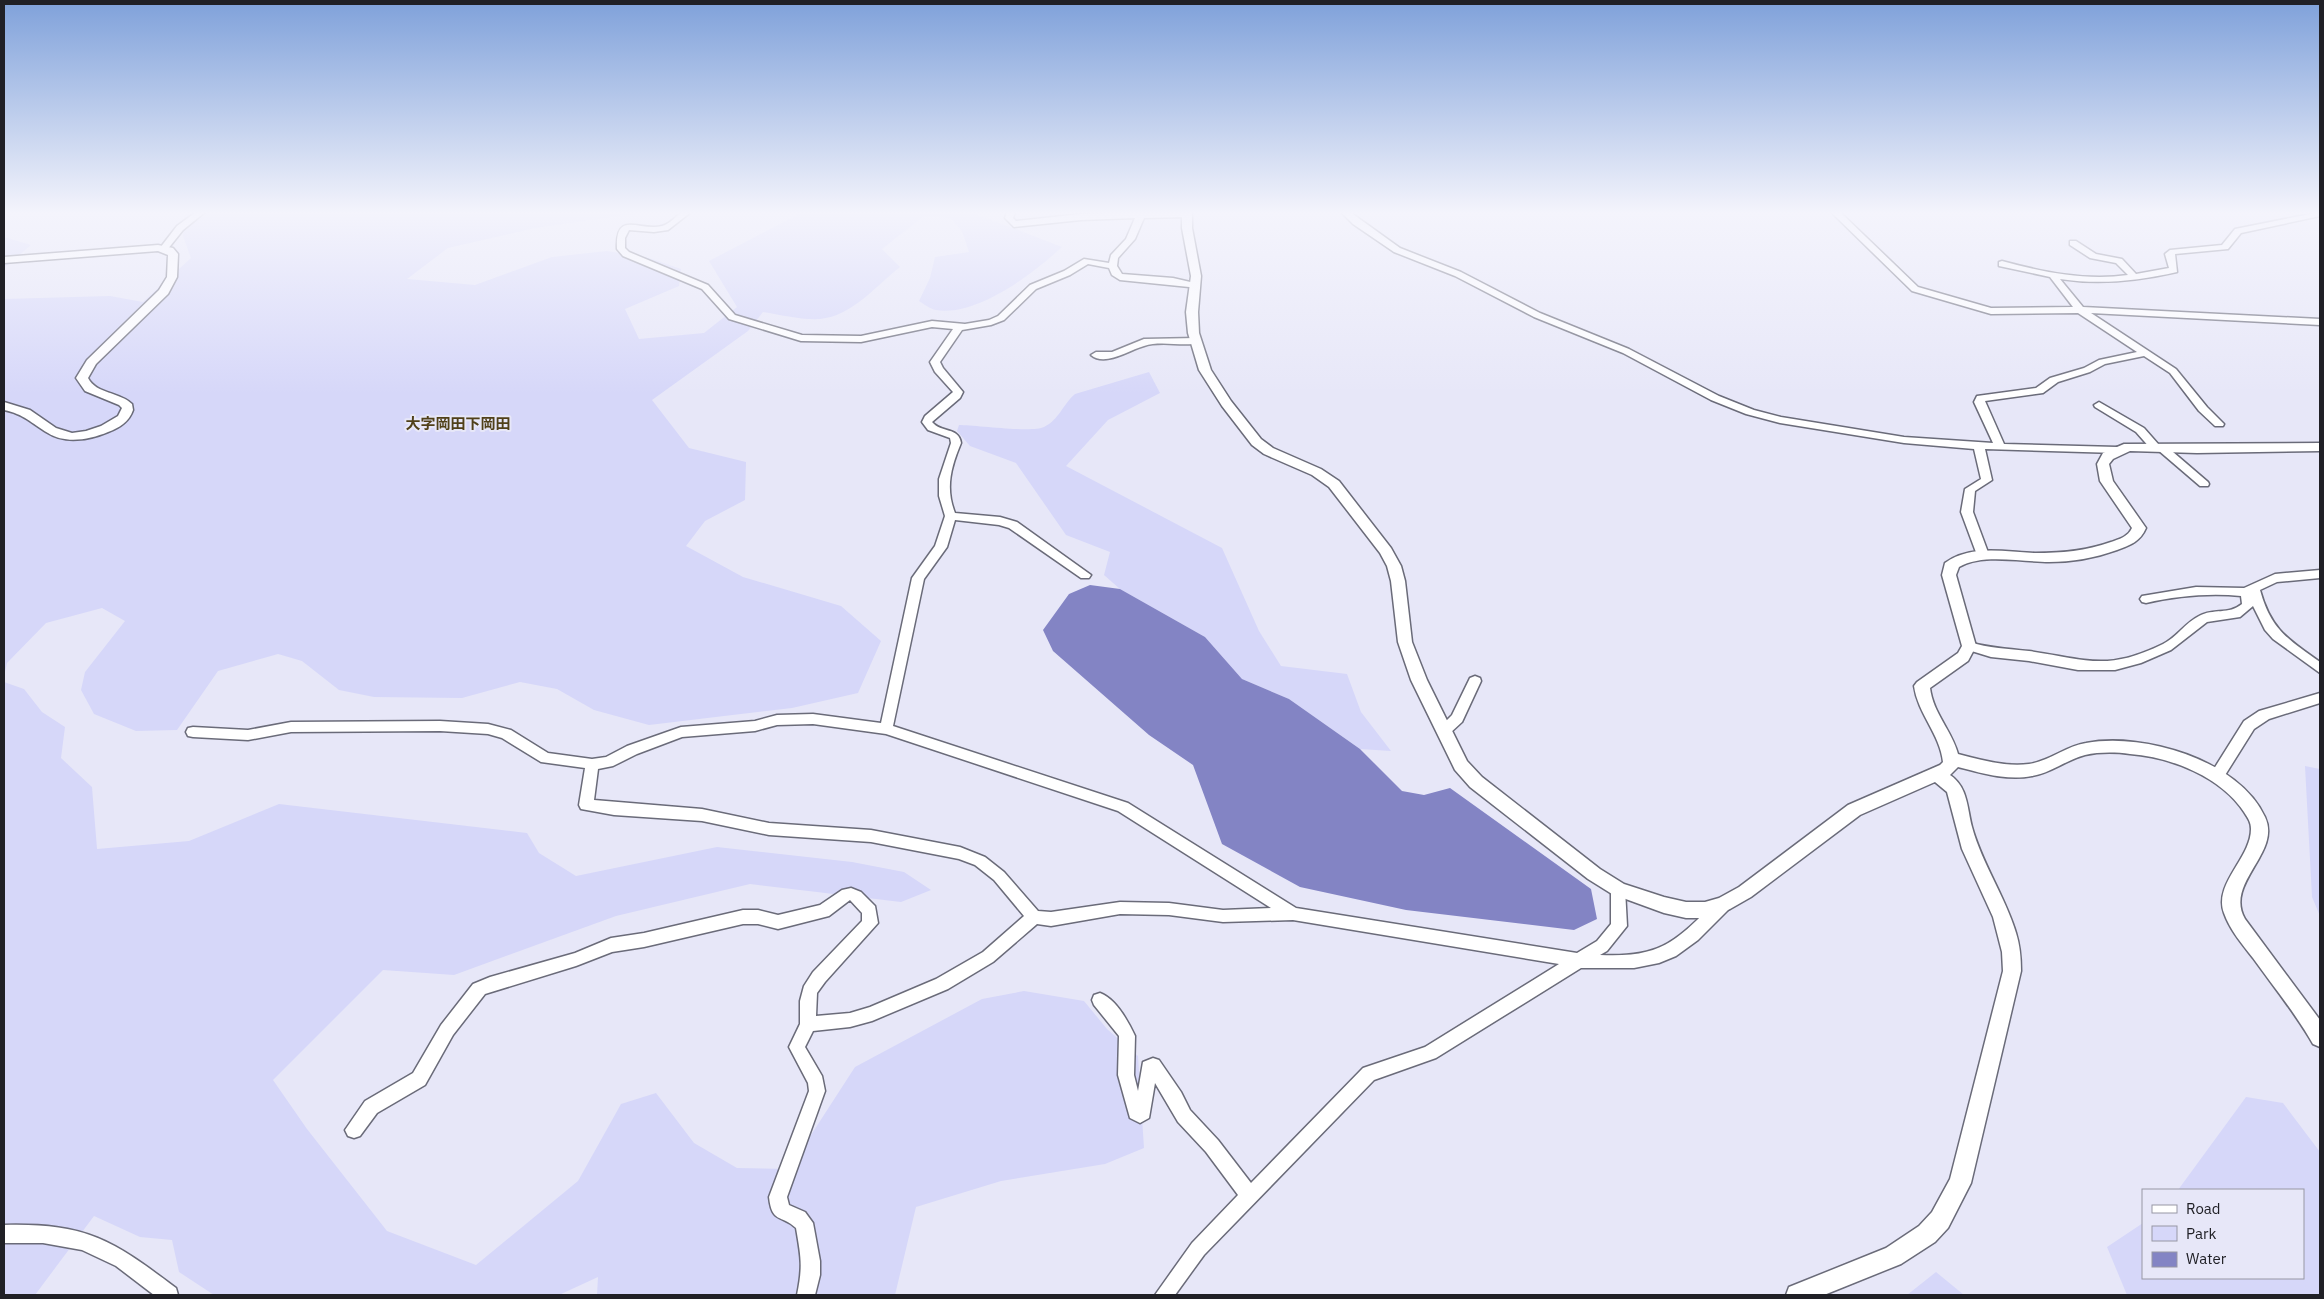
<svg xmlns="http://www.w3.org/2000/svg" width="2324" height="1299" font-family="'IBM Plex Sans','Noto Sans JP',sans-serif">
<rect width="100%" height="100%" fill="#e7e7f8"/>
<path fill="#d6d7f9" d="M185,212H648L535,228L448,248L407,279L475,285L552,257L607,251L649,258L681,269L679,286L625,309L639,339L704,333L737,307L709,261L803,212H971L1062,247C1034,273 977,317 936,310C930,309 924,304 919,301L930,278L935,257L969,252L962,231L950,218L924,216L882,249L900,267C877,285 852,316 820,319C801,320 781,315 763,312L748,331L652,400L689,448L746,462L745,500L705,521L686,546L743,577L841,606L881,641L858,693L792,708L649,725L594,710L557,689L520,682L462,698L374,697L339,690L302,661L278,654L218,671L177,730L136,731L94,714L81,690L85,672L125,621L102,608L46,623L7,663L4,676V299L110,296L143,302L191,258L183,236Z
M4,237L31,245L4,268Z
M1149,372L1160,393L1108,420L1066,466L1222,548L1259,631L1281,666L1347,674L1361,712L1391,751L1360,749L1289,699L1242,679L1205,637L1120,589L1104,575L1110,552L1066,535L1016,463L970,446L957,431L959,425C975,425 1032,433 1044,427C1059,420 1063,404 1075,394Z
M4,682L24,689L42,712L65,727L61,758L92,787L97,849L189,841L279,804L527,833L539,853L576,876L717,847L852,862L904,872L931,890L901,902L750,884L616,916L454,975L383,970L273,1080L307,1129L387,1231L476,1265L578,1181L621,1104L656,1093L694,1143L737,1168L789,1169L855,1067L982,999L1024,991L1084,1001L1107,1029L1138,1056L1144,1148L1105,1164L1001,1181L916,1207L895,1295H597L598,1277L559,1295H214L179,1272L172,1240L140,1237L94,1216L35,1295H4Z
M2305,766L2320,769V916L2312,897Z
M2246,1097L2283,1103L2320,1152V1295H2127L2107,1247L2143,1223V1278H2303V1190H2178Z
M1936,1272L1964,1295H1907Z"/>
<path fill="#8384c4" d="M1090,585L1120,589L1205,637L1242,679L1289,699L1360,749L1402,791L1424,795L1450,788L1591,889L1597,919L1574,930L1406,910L1300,887L1222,844L1193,765L1149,735L1053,651L1043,630L1069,594Z"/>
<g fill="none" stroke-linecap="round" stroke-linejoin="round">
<g stroke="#6a6b79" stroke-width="3">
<path id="minor" d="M196,212H205L183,230L167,250H161L160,248L177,226Z
M682,212H691L668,230L654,232L629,230L625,238V248L629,252L708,285L735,315L802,335L861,336L932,321L965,324L989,320L998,316L1030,285L1064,271L1084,259L1109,263L1111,255L1126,239L1135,218L1081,220L1014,227L1005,218L1007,212H1015L1013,218L1016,221L1081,214L1177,212H1187L1190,214L1186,217L1144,218L1135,239L1118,258L1117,266L1122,274L1173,278L1199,284V288L1120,280L1112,275L1109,268L1088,264L1070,275L1036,289L1004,320L991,325L962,330L940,362L943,368L963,392L960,398L932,422C941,433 959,427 961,443C951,467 945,488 955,513L1000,517L1017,522L1091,575L1089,578H1081L1009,528L999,525L955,520L947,547L924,579L893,726L1128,803L1296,908L1577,953L1597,941L1611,924V889L1613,885L1618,883L1623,885L1625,889L1627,926L1607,951L1600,955C1664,958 1676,940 1719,899L1724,898L1729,899L1731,904L1729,909L1698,940L1676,956L1659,963L1634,968H1581L1436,1058L1374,1080L1204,1255L1175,1295H1155L1192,1243L1238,1195L1206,1152L1178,1122L1155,1083L1149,1118L1140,1123L1130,1118L1118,1075L1119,1036L1094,1005L1092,1000L1094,995L1100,993C1116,999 1128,1021 1135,1036L1134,1075L1138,1091L1143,1062L1153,1058L1159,1060L1181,1092L1190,1110L1218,1140L1251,1183L1363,1068L1425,1047L1559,964L1293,920L1223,922L1169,915L1120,914L1051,926L1037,924L993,962L948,989L872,1021L850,1027L813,1031L805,1047L822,1076L825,1091L787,1197L789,1205L805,1212L813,1223L820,1261V1275L815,1295H797C803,1266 801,1257 796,1228C781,1214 772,1224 769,1197L809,1091L808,1083L789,1047L800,1024V1001L804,986L813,972L862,921V913L850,900L829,916L778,929L758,924H743L644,947L612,952L576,966L485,994L453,1035L425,1085L377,1113L360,1136L354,1138L348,1136L345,1130L365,1101L413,1073L441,1025L473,984L490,977L575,953L611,938L644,933L743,910H758L778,915L820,905L842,890L851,888L861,892L875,906L878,923L825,982L817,993L816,1016L850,1013L870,1007L936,979L983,952L1024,916L994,880L975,865L959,859L871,842L769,835L702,821L614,815L581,809L579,805L585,768L541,762L502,738L488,734L440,731L291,732L248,740L193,737L188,736L186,732L188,728L193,727L248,730L291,722L440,721L488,724L511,730L548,753L592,759L606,757L627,746L681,727L755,721L777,715L813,714L881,723L912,578L935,546L945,516L939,496V479L951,443L950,438L928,430L922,422L925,416L953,392L935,372L930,362L953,329L932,327L861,342L801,341L729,319L702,289L623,256L617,249C615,209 640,232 662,226C670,224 676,216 682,212ZM813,724L886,734L1118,811L1271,908L1223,910L1169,903L1120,902L1051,912L1038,911L1004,872L985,857L960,847L871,830L769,823L702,809L594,800L598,769L613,766L637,754L682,737L755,731L777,725Z
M1341,212H1350L1400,248L1461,272L1540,313L1629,349L1719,396L1754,410L1781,417L1904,437L1993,443L1974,402L1977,396L2036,388L2050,378L2084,368L2099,360L2137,352L2078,313L1991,314L1912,291L1831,212H1840L1918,287L1991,308L2073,307L2050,277L1999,266V262L2002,261C2043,272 2085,281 2128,275L2116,263L2090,258L2070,245V241H2076L2096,254L2122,259L2136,274L2169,268L2165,254L2170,250L2222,245L2235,229L2320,212V216L2241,233L2228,249L2175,254L2177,272C2138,281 2100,285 2060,279L2083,307L2320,319V325L2091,313L2176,369L2207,407L2224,424L2223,426H2215L2199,411L2170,373L2144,356L2105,364L2090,372L2058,382L2043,393L1985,401L2004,444L2117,447L2122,450L2117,453L1985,449L1992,480L1975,491L1973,512L1989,555L1983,559L1977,555L1961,512L1965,489L1981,479L1974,449L1904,443L1780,423L1746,414L1711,400L1623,353L1534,317L1455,276L1394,252L1353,224Z
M1196,338L1201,341L1199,343C1182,347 1161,340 1144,346C1129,350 1105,367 1091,355L1096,352H1112L1144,339Z
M2099,402L2144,428L2159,445L2166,446L2208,482L2209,484L2208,486H2200L2158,450L2151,449L2136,432L2095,407L2094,405Z
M2320,570V578L2277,582L2260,590C2271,630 2288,639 2320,662V673L2273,639L2265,630L2253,606L2240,617L2207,622L2171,650L2141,663L2115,670H2078L2029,661L1991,657L1965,649L1963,646L1969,642C1989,648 2008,649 2029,651C2086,659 2106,672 2163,644C2177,637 2185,623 2199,616C2213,608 2229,615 2242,604L2241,596C2209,593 2177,596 2146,603L2142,602L2140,599L2142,596L2196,587L2244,588L2275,574Z
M1475,676L1480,678L1481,681L1462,722L1449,734H1439L1437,730L1452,715L1470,678Z
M2320,693V703L2269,719L2254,729L2222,780L2217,781L2212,780L2210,776L2212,772L2244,721L2259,711Z
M4,1225C87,1223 112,1240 176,1288L178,1295H154L116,1266L82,1250L43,1243H4Z"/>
</g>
<g stroke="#6a6b79" stroke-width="3">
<path id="tertiary" d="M1182,212H1192V228L1201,276L1198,312L1199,333L1211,370L1231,401L1261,439L1273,448L1321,469L1339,481L1391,548L1401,566L1405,581L1412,642L1427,680L1467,761L1482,777L1600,869L1624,884L1664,897L1686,902H1705L1719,898L1739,887L1848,805L1940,765L1943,762C1940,734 1918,714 1914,686L1917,682L1958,653L1962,646L1942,575L1945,563C1971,544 2005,552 2035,553C2061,553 2086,551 2111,542C2119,539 2128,537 2132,528L2100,481L2097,464L2103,453L2124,444L2320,443V451L2197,453L2130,451L2113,459L2109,464L2113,481L2146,528C2140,542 2130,545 2117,550C2095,558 2072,562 2049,562C2023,562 1982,553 1959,567L1956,575L1976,646L1968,661L1930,688C1933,713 1952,731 1958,754C1981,760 2005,767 2029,764C2050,761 2066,746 2086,743C2143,732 2239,760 2265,817C2282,853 2224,883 2245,919L2320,1020V1047L2313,1044C2296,1014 2273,986 2253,958C2242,944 2230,930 2224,913C2213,884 2251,858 2251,829C2251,822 2248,818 2244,812C2221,777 2171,757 2130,754C2115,752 2099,752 2085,755C2066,760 2051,773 2032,776C2007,781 1981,773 1958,767L1950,775C1968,787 1967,808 1972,827C1982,864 2005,896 2016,933C2020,946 2021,958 2021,971L1971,1183L1948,1228L1935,1242L1901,1264L1824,1295H1786L1789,1287L1886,1248L1919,1226L1932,1212L1950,1179L2003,971L2002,952L1993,917L1962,849L1947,792L1935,782L1860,815L1751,897L1730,909L1705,918H1686L1664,913L1612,894L1588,879L1470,787L1455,770L1411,680L1398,642L1391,581L1387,566L1380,553L1329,487L1312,475L1264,454L1252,445L1222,406L1199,370L1188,333L1186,312L1191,276L1182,228Z
M158,245L173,248L178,254L177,277L168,294L96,364L88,378C96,394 120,392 132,404L133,410C129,422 119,428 108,432C89,440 65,444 48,433C31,423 24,414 4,410V402L30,410L56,428L72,433L86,431L101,426L118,416L122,408L119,405L85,391L76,378L87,360L159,290L167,277L168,255L158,251L4,263V257Z"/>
</g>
<use href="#minor" fill="#fff" fill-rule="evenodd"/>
<use href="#tertiary" fill="#fff" fill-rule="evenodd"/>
</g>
<linearGradient id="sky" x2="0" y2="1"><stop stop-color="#7fa1da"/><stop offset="0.54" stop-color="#f4f4fc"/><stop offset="1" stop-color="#f4f4fc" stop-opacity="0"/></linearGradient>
<rect width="2324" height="394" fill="url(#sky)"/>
<g text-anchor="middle" stroke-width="4" stroke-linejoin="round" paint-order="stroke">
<g font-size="15" font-weight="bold" fill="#504019" stroke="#e7e7f8">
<text x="458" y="429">大字岡田下岡田</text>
</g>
</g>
<rect width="2324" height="1299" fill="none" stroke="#202026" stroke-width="10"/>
<rect x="2142" y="1189" width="162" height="90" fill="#e7e7f8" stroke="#9797a4"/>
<rect x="2152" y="1205" width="25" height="8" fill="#ffffff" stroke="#9797a4"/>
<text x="2186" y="1214" font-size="15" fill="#202026">Road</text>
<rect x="2152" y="1226" width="25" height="15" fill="#d6d7f9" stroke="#9797a4"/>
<text x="2186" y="1239" font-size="15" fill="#202026">Park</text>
<rect x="2152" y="1252" width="25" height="15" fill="#8384c4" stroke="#9797a4"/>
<text x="2186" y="1264" font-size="15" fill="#202026">Water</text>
</svg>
